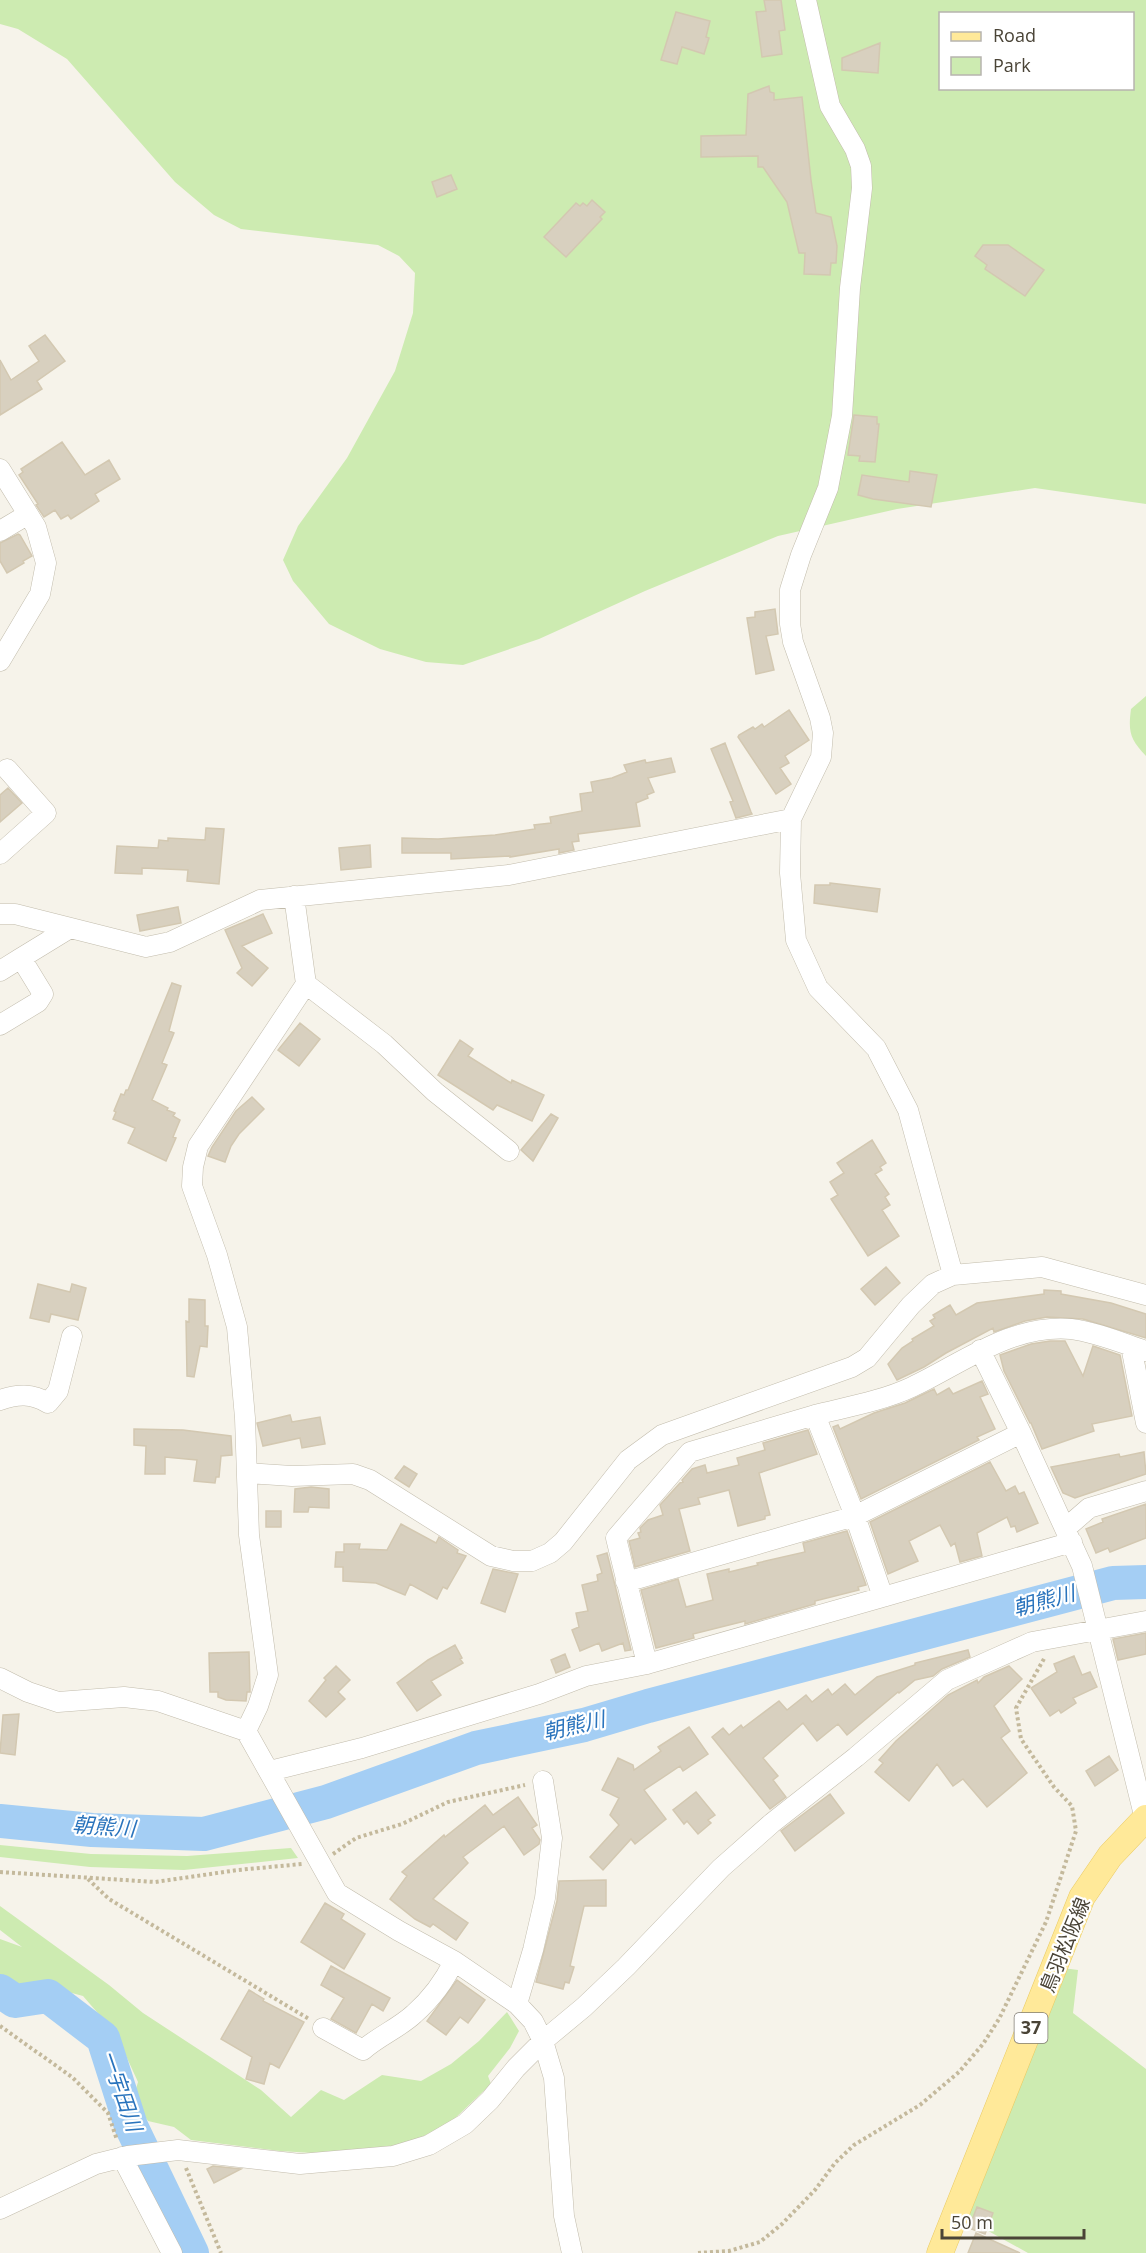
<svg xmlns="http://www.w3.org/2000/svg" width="1146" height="2253" font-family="'Open Sans','Noto Sans JP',sans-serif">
<rect width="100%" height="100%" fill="#f6f3ea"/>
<path fill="#cdebb1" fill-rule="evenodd" d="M0,0H1146V504L1035,488L897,509L778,536L645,591L539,639L463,665L426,662L380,649L329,624L293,581L283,560L298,526L347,458L395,371L413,313L415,273L399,256L378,245L241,229L214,215L175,182L67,59L18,29L0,24ZM940,14H1132V88H940Z
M1146,696V756C1130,739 1128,732 1131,709Z
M0,1845L91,1854L187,1856L291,1848L298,1858L184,1870L90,1867L0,1857Z
M0,1906L109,1985L143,2013L261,2090L291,2117L321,2090L344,2100L382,2075L421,2081L451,2064L479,2041L507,2012L519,2031L510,2048L488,2076L491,2084L449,2124L396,2149L329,2154L280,2151L191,2140L174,2127L148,2121L133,2099L138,2082L116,2034L83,1996L31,1982L20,1994L0,1982V1939L22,1947L0,1930Z
M1063,1968L1078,1970L1073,2013L1146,2069V2253H1028L963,2217Z"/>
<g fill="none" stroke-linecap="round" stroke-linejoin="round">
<path stroke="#a4cef4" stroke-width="34" d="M0,1821L92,1830L204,1834L326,1802L476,1748L584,1725L648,1706L1113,1583L1146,1582
M0,1991L15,2001L48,1996L103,2038L131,2126L192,2253"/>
</g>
<path fill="#d8d0bf" stroke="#d3c8b1" stroke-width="1.5" d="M764,0H781L785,30L779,31L782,54L762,57L756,12L766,11Z
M676,12L710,21L706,37L709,38L704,54L682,47L677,64L661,60Z
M880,43L878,73L842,70V58Z
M769,86L770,92L774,93V100L802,97L811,180L816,213L831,217L837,246L836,263H831L830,275L804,274L805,253H799L787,202L763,167H758V156L701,157V136L746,135L748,94Z
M451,175L457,189L437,197L432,182Z
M592,200L605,212L600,217L602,219L566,257L544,237L576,203L580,206L583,203L587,206Z
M983,245H1008L1044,270L1025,296L985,269L987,265L975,256Z
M45,335L65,361L37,381L42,389L0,415V360L11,380L39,361L29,346Z
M854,415L877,417V424H879L875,462L859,461L860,456L848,455Z
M62,442L85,475L109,460L120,479L95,494L99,501L71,519L68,515L61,519L55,510L44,517L36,505L38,504L19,475L23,472L21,469Z
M910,471L937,475L931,507L873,499L858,495L862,475L909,482Z
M18,534L20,535L32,556L23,561L24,563L7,573L0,561V543Z
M775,609L778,634L766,636L774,670L756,674L747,618L755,617V612Z
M789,710L809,740L785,756L789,763L780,768L791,784L776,794L738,737L739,735L753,727L755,729L762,724L764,727Z
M725,743L751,812L752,814L736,818L730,802L733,801L711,749Z
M671,758L675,772L648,778L654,792L647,795L648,798L636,803L640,826L578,834L579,841L572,842L574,850L559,853V849L510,857V856L451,859V853H402V838L438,839L495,835L535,829L534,825L551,823L550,817L582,811L580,794L593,792L591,782L612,778L627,772L624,765L645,760L646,763Z
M8,788L22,803L0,822V795Z
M206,828L224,829L219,884L187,881L188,870L142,868V874L115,873L117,846L158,848L159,840L168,841V838L205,840Z
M370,845L371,867L341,870L339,848Z
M830,883L880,889L877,912L814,903L815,885H830Z
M178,907L181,923L140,931L137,915Z
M263,914L272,933L242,946L268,968L252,986L237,973L242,968L225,930Z
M172,983L181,986L169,1031L174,1033L162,1063L167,1065L152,1100L168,1108L167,1110L175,1113L173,1116L180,1120L173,1137L176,1138L166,1161L128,1143L135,1128L113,1119L116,1112L114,1111L121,1094L124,1095L126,1090H128Z
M300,1023L320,1039L299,1066L278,1050Z
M460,1040L473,1049L468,1056L511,1083L512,1080L544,1095L532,1121L497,1105L493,1110L438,1075Z
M252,1097L264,1109L239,1134L231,1146L225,1162L208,1156L212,1147L236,1111Z
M551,1114L558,1118L533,1161L521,1150Z
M872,1140L886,1163L880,1167L882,1170L875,1174L889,1194L885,1197L890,1205L882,1210L899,1236L868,1256L831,1199L838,1195L830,1182L844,1173L837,1163Z
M886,1267L900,1283L875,1305L861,1289Z
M38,1284L70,1292L72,1284L86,1288L78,1320L51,1314L49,1322L30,1318Z
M1044,1290L1061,1291V1294L1111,1303L1146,1314V1338L1083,1319L1047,1317L1025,1321L994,1332L993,1328L946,1353L924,1367L897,1380L888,1364L902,1348L913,1341L912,1339L934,1326L930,1321L935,1318L933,1315L950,1305L956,1315L977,1303L1044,1294Z
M189,1299L205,1300V1326H208L207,1347L200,1346L194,1377L187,1376L186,1321L189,1322Z
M1050,1341H1065L1083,1376L1093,1346L1120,1355L1132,1416L1092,1424L1094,1431L1042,1449L1031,1423H1030L1004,1371L1000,1355L1031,1344Z
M982,1381L988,1394L980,1397L995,1429L977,1437L979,1440L861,1499L833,1427L838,1425L840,1429L874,1413L905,1403L934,1389L937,1395L949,1388L953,1394Z
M290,1415L292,1422L320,1417L325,1444L302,1448L300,1438L263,1446L257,1423Z
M134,1429L183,1430L231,1436L232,1455L221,1456L219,1477H216L215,1483L194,1481L197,1460L165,1457V1474H145L146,1446L134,1445Z
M808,1430L817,1454L759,1473L770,1515L765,1516V1519L738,1526L729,1490L698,1498L700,1504L679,1509L690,1551L635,1567L629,1541L640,1538L638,1533L641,1532L640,1528L648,1520L663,1515L660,1505L680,1483L683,1482L682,1480L692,1469L705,1465L707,1473L739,1465L737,1458L765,1450L763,1443Z
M1144,1452L1146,1474L1075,1498L1063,1493L1051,1467L1119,1454L1120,1457Z
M990,1462L1006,1491L1015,1486L1019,1494L1024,1492L1038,1523L1017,1532L1015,1526L1011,1527L1007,1517L977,1533L982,1556L960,1562L955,1543L951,1546L940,1525L909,1541L918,1561L888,1574L870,1522Z
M404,1466L417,1474L409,1487L395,1478Z
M311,1487L329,1489V1508L309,1507L308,1512H294L295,1489Z
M1146,1504V1538L1110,1552L1108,1548L1096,1553L1086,1529L1103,1522L1102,1519Z
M266,1511H281V1527H266Z
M401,1524L436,1543L439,1537L458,1550L457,1553L466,1556L447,1589L443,1587L437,1599L410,1584L405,1595L376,1583L343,1581V1567H335L336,1552H344V1544H360L359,1549L387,1550Z
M847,1531L866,1585L858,1587L859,1590L815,1601V1604L745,1624V1621L693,1634L694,1638L656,1648L641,1590L678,1579L686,1607L713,1600L707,1574L729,1569V1572L758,1565L757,1563L805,1552L803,1543Z
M607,1553L631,1650L625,1651L623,1643L602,1651L599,1643L580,1651L572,1630L579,1627L576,1613L588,1611L582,1585L598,1581L597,1575L602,1573L597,1556Z
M493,1569L518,1574L505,1612L481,1603Z
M1146,1633V1654L1118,1660L1113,1639Z
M455,1645L462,1658L460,1659L463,1663L431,1681L441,1695L417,1711L397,1683L428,1660Z
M968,1650L970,1657L942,1669L933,1676L915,1680L899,1693L898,1692L847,1735L838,1724L817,1741L803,1723L763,1758L778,1776L773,1780L786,1797L770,1809L712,1737L723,1728L729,1735L741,1725L743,1728L779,1701L787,1710L806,1695L812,1702L828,1689L832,1695L845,1684L855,1695L877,1677L915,1665V1663Z
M249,1652L250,1692H247L246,1701L226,1700L218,1697V1692H210L209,1653Z
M565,1654L570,1667L556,1673L551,1660Z
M1074,1656L1082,1675L1090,1672L1097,1687L1073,1698L1076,1703L1061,1713L1059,1710L1050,1716L1031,1688L1057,1672L1054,1664Z
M336,1666L350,1680L338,1692L345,1699L326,1717L309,1701L326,1680L324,1678Z
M1009,1666L1022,1679L994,1706L1010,1731L1001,1738L1027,1773L987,1807L963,1779L953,1786L937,1764L909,1801L875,1772L883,1763L879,1760L896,1741L948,1695L977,1680L978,1683L984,1677Z
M19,1714L15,1755L0,1753L3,1715Z
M689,1727L708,1754L683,1771L680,1766L644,1790L666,1819L635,1844L631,1839L603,1870L590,1857L619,1825L610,1815L619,1798L602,1790L618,1758L633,1765L634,1770L661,1751L658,1747Z
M1109,1756L1118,1770L1095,1786L1086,1771Z
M696,1792L715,1815L708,1820L711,1823L698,1834L687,1821L684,1824L673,1810Z
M830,1794L844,1813L795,1851L781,1831Z
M518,1797L537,1825L532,1828L540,1840L539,1844L524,1855L504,1826L463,1857L468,1863L433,1899L468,1923L456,1940L433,1924L430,1927L415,1919L390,1899L407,1876L402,1872L444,1835L445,1837L485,1805L493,1815Z
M606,1880V1906H584L570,1966L574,1967L569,1983L565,1982L563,1989L536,1982L557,1901L559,1881Z
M325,1903L344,1914L341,1919L365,1934L344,1969L301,1942Z
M331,1966L390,1998L383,2011L372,2004L356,2033L331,2019L344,1998L321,1985Z
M457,1980L485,2000L468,2023L460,2017L446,2035L427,2021Z
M249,1990L264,1999L263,2001L304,2022L279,2068L270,2063L264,2084L246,2079L252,2057L221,2039Z
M213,2166L241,2169L214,2183L207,2169Z
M977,2207L993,2213L985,2234L969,2228Z
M976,2233L1020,2253H968Z"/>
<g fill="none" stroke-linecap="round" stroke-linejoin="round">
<g stroke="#c2bcac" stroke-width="21">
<path id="minor" d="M806,0L830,106L855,149L861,166L862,188L850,288L842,416L828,488L801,555L790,590V624L793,642L820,718L823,733L821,757L791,819L790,873L796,940L818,988L876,1048L908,1110L953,1275
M0,469L36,527L46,563L40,594L0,661
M0,531L27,515
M0,854L46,813L7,769
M0,914H15L146,947L170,942L260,900L509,875L791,819
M0,971L21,958
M306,984L384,1044L435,1092L509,1151
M0,1025L38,1002L43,994L21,958L70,928
M1131,1346L1146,1423
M980,1350L1021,1433L1082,1566L1145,1819
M0,1400C17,1394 32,1393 48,1403L58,1391L72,1336
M247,1473L292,1476L353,1474L370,1480L491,1556L513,1561H532L550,1553L563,1542L628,1460L662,1435L852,1367L867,1358L911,1305L933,1284L953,1275L1042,1267L1146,1295
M1066,1528L1089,1508L1146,1491
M626,1582L855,1516L1021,1433
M883,1597L1072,1542
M647,1664L616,1538L690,1452L815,1415
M0,1678L28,1692L58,1702L124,1697L158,1701L246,1731L337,1893L399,1931L454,1961L517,2004L533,2021L543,2041L554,2078L564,2216L572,2253
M246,1731L258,1706L268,1675L249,1535L245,1418L237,1327L217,1255L192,1186L193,1167L198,1146L306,984L294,896
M270,1771L362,1748L539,1694L586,1676L647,1664L883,1597L855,1516L815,1415C847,1407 882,1401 912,1387C963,1363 1011,1324 1071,1329C1096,1332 1122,1343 1146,1351
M517,2004L533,1950L545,1898L552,1838L543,1781
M323,2028L363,2050C379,2036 399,2028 414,2014C431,1999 444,1982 454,1961
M122,2157L172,2253
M0,2209L96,2164L128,2156L178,2150L300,2164L393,2156L429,2145L465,2124L490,2100L516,2068L543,2041L584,2007L626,1967L721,1868L772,1823L856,1757L947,1680L1032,1642L1146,1621"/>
</g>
<g stroke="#eacb64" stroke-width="27">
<path id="major" d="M940,2253L1082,1897L1110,1856L1146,1818"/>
</g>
<path stroke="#c4b99c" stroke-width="4" stroke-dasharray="3 3" stroke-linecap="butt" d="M333,1854L356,1838L402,1824L448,1802L525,1785
M0,1872L155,1882L238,1870L302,1864
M88,1879L109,1899L309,2019
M0,2026L72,2077L108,2113L117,2140
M186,2168L221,2253
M698,2253L729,2251L760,2242L782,2224L815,2190L835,2163L854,2145L920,2105L959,2072L983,2044L999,2019L1046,1922L1076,1831L1072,1806L1054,1787L1021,1739L1016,1708L1045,1657"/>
<use href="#minor" stroke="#fff" stroke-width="20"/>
<use href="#major" stroke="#ffe999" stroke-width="26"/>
</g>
<g text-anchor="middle" stroke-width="4.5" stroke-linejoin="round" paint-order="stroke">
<rect fill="#fff" stroke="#807c73" stroke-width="1.5" x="1014.5" y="2013" width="33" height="30" rx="4.5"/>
<g font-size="18" font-weight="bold" fill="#4a4437">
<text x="1031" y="2034">37</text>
</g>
<g font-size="20" fill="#4a4437" stroke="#fff">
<text transform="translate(1065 1945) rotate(-68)" y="7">鳥羽松阪線</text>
</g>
<g font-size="21" font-style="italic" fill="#2a74bd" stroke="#fff">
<text transform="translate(1044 1601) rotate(-15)" y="7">朝熊川</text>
<text transform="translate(574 1726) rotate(-13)" y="7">朝熊川</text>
<text transform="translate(104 1827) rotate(4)" y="7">朝熊川</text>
<text transform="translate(121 2091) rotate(71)" y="7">一宇田川</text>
</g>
</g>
<rect x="939" y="12" width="195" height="78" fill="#ffffff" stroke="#b7b4af" stroke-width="1.5"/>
<rect x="951" y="32" width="30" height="9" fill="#ffe999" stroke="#b7b4af" stroke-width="1.5"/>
<text x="993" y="42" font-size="18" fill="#4a4437">Road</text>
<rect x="951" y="57" width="30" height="18" fill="#cdebb1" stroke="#b7b4af" stroke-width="1.5"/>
<text x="993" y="72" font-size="18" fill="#4a4437">Park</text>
<path d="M942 2229v9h142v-9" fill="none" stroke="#4a4437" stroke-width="3"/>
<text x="951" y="2229" font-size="18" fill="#4a4437" stroke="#ffffff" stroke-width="4.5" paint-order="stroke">50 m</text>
</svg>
